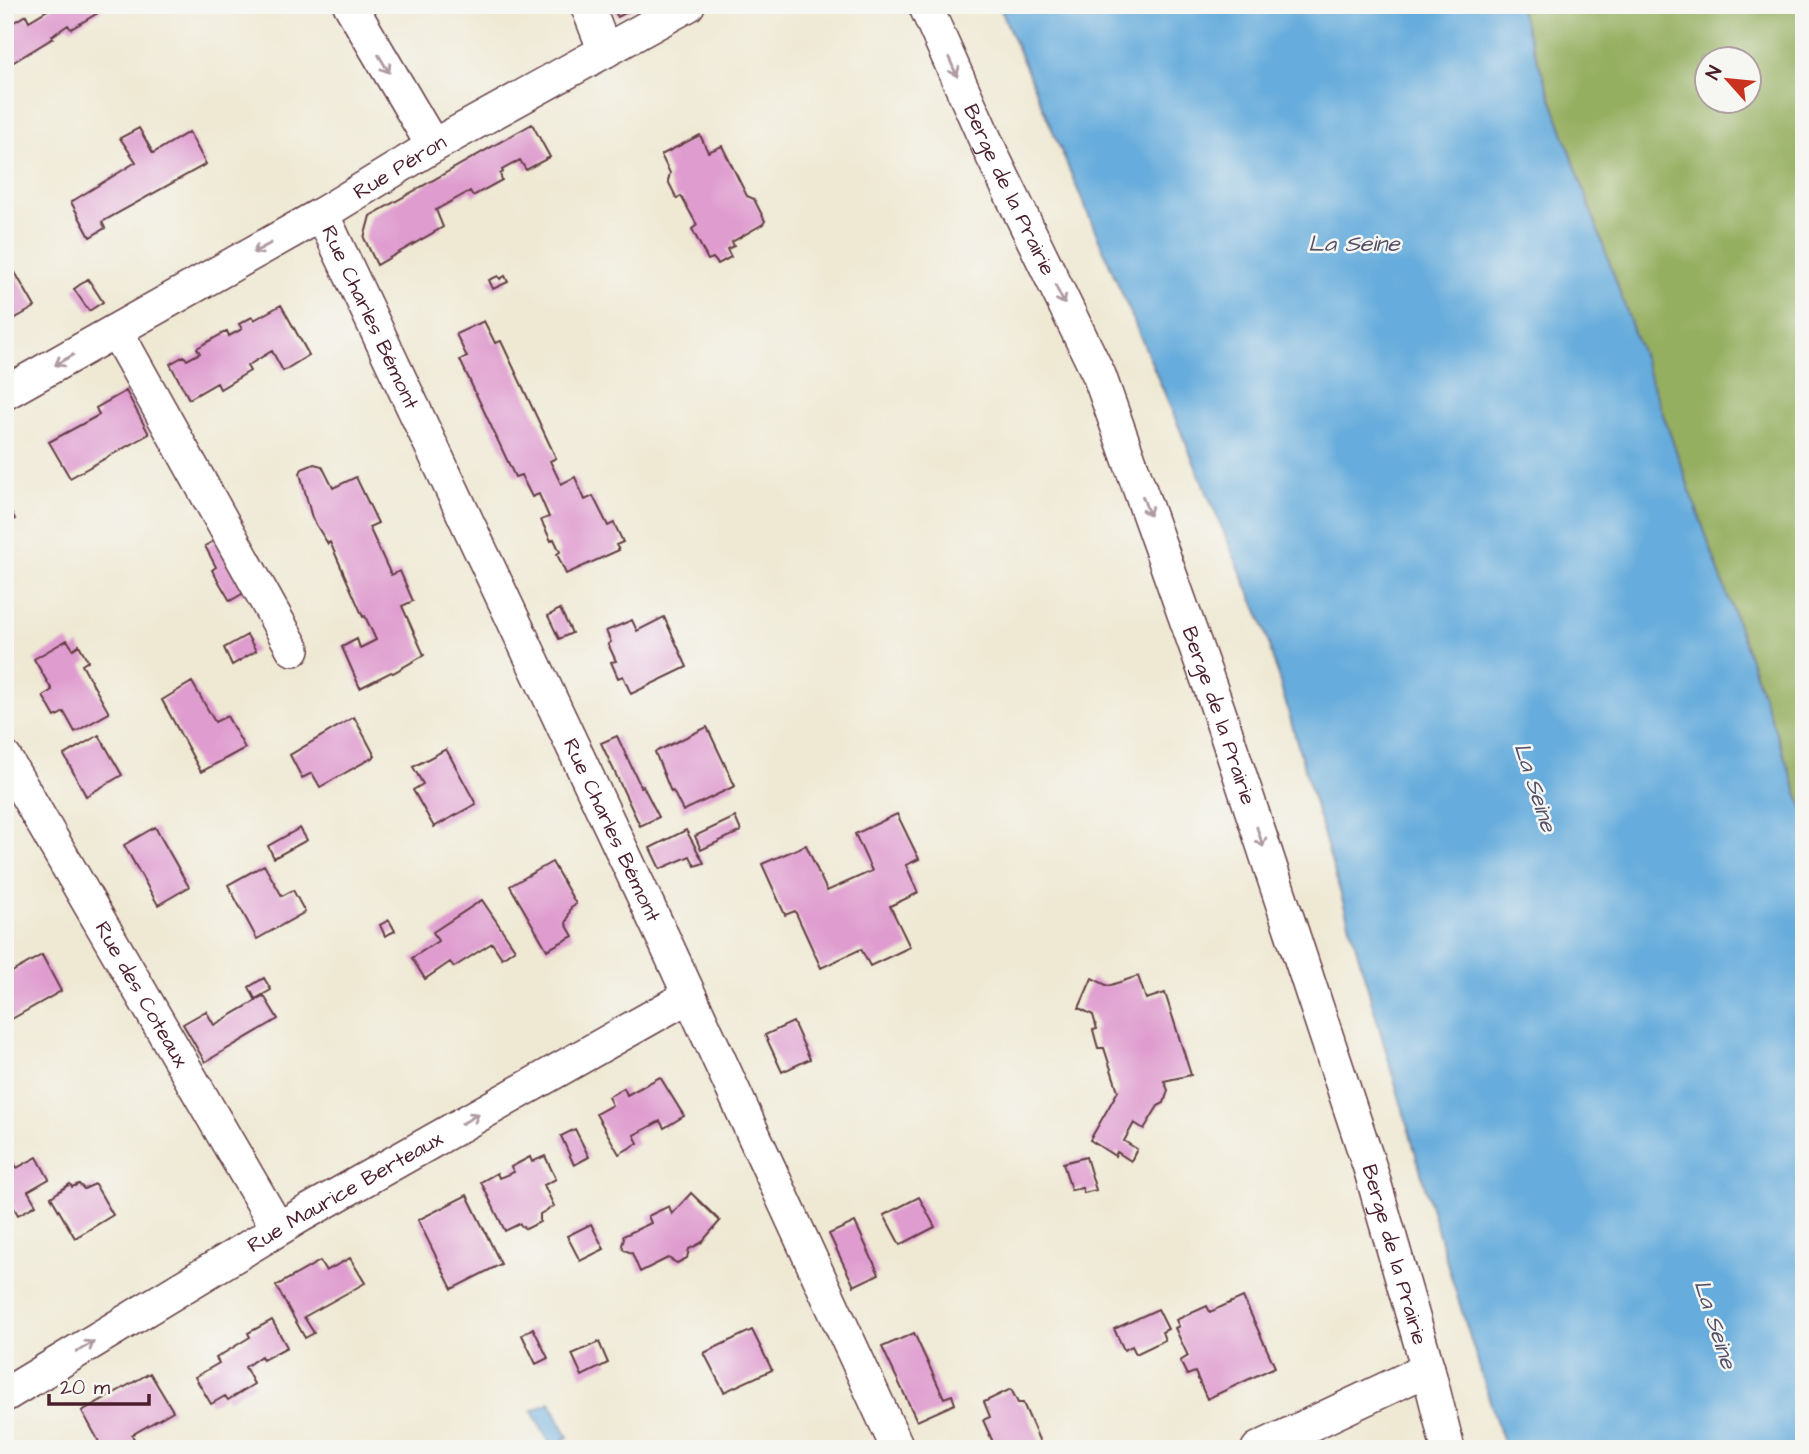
<svg xmlns="http://www.w3.org/2000/svg" width="1809" height="1454" font-family="'Architects Daughter',sans-serif">
<rect width="100%" height="100%" fill="#f6f6f2"/>
<filter id="ink" filterUnits="userSpaceOnUse"><feTurbulence type="fractalNoise" baseFrequency=".0143" numOctaves="2"/><feDisplacementMap in="SourceGraphic" scale="14" xChannelSelector="R" yChannelSelector="G"/><feConvolveMatrix kernelMatrix="1 2 1 2 8 2 1 2 1" color-interpolation-filters="sRGB"/></filter>
<filter id="wash" filterUnits="userSpaceOnUse"><feTurbulence type="fractalNoise" baseFrequency=".00686" numOctaves="4" result="noise"/><feDisplacementMap in="SourceGraphic" scale="28" xChannelSelector="R" yChannelSelector="G"/><feGaussianBlur stdDeviation="1.57" result="paint"/><feColorMatrix in="noise" values="0 0 0 0 0 0 0 0 0 0 0 0 0 0 0 0 0 1.4 0 .05"/><feComposite in="paint" operator="in"/></filter>
<g filter="url(#wash)">
<rect width="100%" height="100%" fill="#efe9d4"/>
<path fill="#95af61" stroke="#706746" stroke-width="2" fill-rule="evenodd" d="M1518,5H1804V812ZM1708,60H1750V102H1708Z"/>
<path fill="#66acdc" stroke="#586684" stroke-width="2" d="M999,5H1518L1804,812V1449H1505L1450,1273L1263,624Z
M550,1402L568,1437L564,1439L567,1444L559,1449L555,1444L551,1446L532,1411Z"/>
<g id="blocks">
<path fill="#df9ccf" d="M56,5H98L101,11L71,29L68,25L52,36L53,38L12,63L5,52V19L14,22L26,15L29,21Z
M617,5H640L618,17L613,9Z
M532,124L550,157L526,170L520,160L502,170L503,172L500,174L502,180L473,196L470,191L436,210L443,227L377,265L364,238L370,216Z
M139,128L153,153L189,132L206,164L102,222L105,228L90,237L71,202L136,162L120,138Z
M700,135L708,152L722,146L747,196L754,199L765,221L763,224L732,242L734,246L727,249L731,257L718,264L713,258L708,260L692,229L697,225L681,196L677,199L668,181L670,173L661,155Z
M5,255L35,307L5,324Z
M498,276L500,279L505,276L508,282L493,289L489,280Z
M88,279L103,302L89,311L74,289Z
M281,305L309,355L283,371L272,351L247,366L250,371L220,389L217,383L189,399L170,364L184,356L187,360L200,353L197,348L227,331L229,336L242,329L239,324L252,317L254,320Z
M484,321L495,343L501,341L556,458L550,461L561,484L575,477L585,500L593,496L608,526L614,523L623,542L616,545L619,550L566,574L557,554L560,552L554,539L551,541L541,520L549,517L539,494L532,497L521,475L515,477L460,360L467,357L456,334Z
M126,391L149,434L70,478L49,442L99,415L96,408Z
M314,464L322,466L333,488L356,477L378,523L369,527L391,575L400,571L413,601L402,606L424,655L393,673L391,672L360,688L342,647L357,639L360,648L376,640L365,616L363,617L330,542L328,544L312,518L300,473L302,469Z
M5,500L15,519L5,525Z
M221,537L247,591L230,601L212,570L216,567L205,546Z
M560,609L572,633L559,639L548,616Z
M664,617L687,667L631,694L623,676L618,678L611,662L616,661L608,644L611,642L606,631L632,620L637,631Z
M247,635L256,651L232,665L224,648Z
M67,640L73,649L79,645L88,661L82,665L109,713L75,732L64,712L55,717L43,696L52,690L34,659Z
M192,682L215,722L227,716L245,748L201,772L162,700Z
M354,717L375,756L320,787L312,773L302,778L290,755Z
M707,727L735,786L683,811L673,791L671,792L655,752Z
M99,735L122,775L86,796L64,755Z
M617,736L641,787L643,786L659,817L640,826L601,743Z
M446,749L476,804L434,827L413,790L423,784L413,767Z
M897,814L919,859L906,865L918,893L890,906L910,947L870,966L861,949L821,968L795,911L785,915L762,864L806,845L827,891L872,871L855,834Z
M735,817L741,831L701,850L695,836Z
M155,827L189,887L158,905L124,845Z
M300,828L307,840L274,858L268,846Z
M686,830L704,863L695,866L690,856L660,869L650,848Z
M552,862L576,904L571,907L566,924L573,936L547,950L510,886Z
M264,865L282,896L293,890L305,912L257,939L228,885Z
M482,900L515,949L502,958L492,943L454,967L450,962L425,979L412,958L438,941L433,932Z
M389,920L395,931L385,936L380,925Z
M42,955L61,991L10,1020L5,1011V976Z
M1138,976L1146,999L1165,993L1191,1075L1164,1081L1168,1090L1164,1103L1158,1106L1144,1129L1134,1123L1124,1141L1137,1149L1131,1161L1117,1152L1115,1156L1090,1140L1118,1091L1104,1048H1098L1093,1030L1097,1029L1093,1015L1079,1008L1092,978L1108,986Z
M264,978L271,990L255,999L249,987Z
M264,996L278,1019L205,1062L183,1024L206,1011L214,1025Z
M793,1022L810,1059L782,1072L765,1035Z
M660,1077L684,1116L664,1128L660,1121L634,1135L638,1143L619,1154L596,1114L612,1105L608,1097L624,1088L627,1095Z
M575,1129L589,1157L574,1165L561,1136Z
M5,1148L17,1168L37,1157L49,1179L28,1191L36,1205L18,1215L5,1192Z
M545,1156L556,1179L544,1185L554,1206L540,1214V1222L526,1229L519,1224L505,1231L481,1182L497,1173L499,1178L514,1172L511,1167L530,1157L532,1162Z
M1086,1157L1096,1190L1084,1193L1082,1188L1071,1190L1063,1163Z
M70,1184L72,1187L79,1184L84,1189L95,1184L113,1215L75,1238L51,1197Z
M691,1193L720,1221L701,1243L689,1249L687,1258L677,1263L668,1258L640,1272L632,1253L624,1250L622,1245L624,1239L623,1236L651,1223L648,1216L669,1206L672,1214Z
M467,1195L501,1264L452,1289L418,1220Z
M919,1197L935,1227L900,1245L884,1215Z
M855,1222L879,1274L854,1286L829,1234Z
M591,1224L604,1249L580,1261L567,1236Z
M350,1258L365,1283L304,1317L314,1333L305,1338L276,1286L320,1261L326,1271Z
M1243,1297L1275,1367L1207,1399L1195,1372L1187,1375L1180,1361L1188,1356L1175,1328L1179,1326L1176,1320L1207,1306L1210,1312Z
M1158,1309L1168,1329L1162,1332L1165,1340L1136,1354L1132,1346L1124,1350L1114,1329Z
M272,1320L287,1347L263,1360L261,1356L245,1367L254,1384L228,1400L225,1396L211,1404L195,1377L219,1363L216,1358L250,1337L248,1333Z
M533,1328L548,1358L536,1364L522,1335Z
M752,1330L772,1370L724,1392L704,1353Z
M914,1333L944,1398L952,1395L955,1404L917,1421L882,1347Z
M599,1342L608,1363L582,1376L572,1354Z
M150,1373L173,1411L132,1435L139,1449H103L82,1411Z
M1011,1389L1018,1403H1023L1043,1449H996L983,1420L990,1417L984,1402Z"/>
</g>
</g>
<g filter="url(#ink)">
<use href="#blocks" fill-opacity="0" stroke="#633d44" stroke-width="2"/>
<g fill="none" stroke-linecap="round" stroke-linejoin="round">
<g stroke="#633d44" stroke-width="36">
<g id="minor">
<path d="M350,5L433,146"/>
<path d="M587,5L605,51"/>
<path id="s1" d="M925,5L993,157L1099,375L1218,709L1370,1168L1428,1369L1448,1449"/>
<path id="s2" d="M322,214L665,942L898,1449"/>
<path d="M116,331L293,649"/>
<path id="s3" d="M5,393L322,214L433,146L688,5"/>
<path id="s4" d="M5,758L278,1229"/>
<path id="s5" d="M5,1395L300,1216L689,996"/>
<path d="M1258,1449L1428,1369"/>
</g>
</g>
<use href="#minor" stroke="#fff" stroke-width="33"/>
</g>
<defs><path id="oneway-shaft" d="M-6 0H5M1.5-3L5.5 0L1.5 3" fill="none" stroke-width="1.6" stroke-linecap="round" stroke-linejoin="round" transform="scale(1.75)"/></defs>
<g stroke="#ae9aa0">
<use href="#oneway-shaft" transform="translate(384 64) rotate(59)"/>
<use href="#oneway-shaft" transform="translate(953 67) rotate(66)"/>
<use href="#oneway-shaft" transform="translate(262 248) rotate(151)"/>
<use href="#oneway-shaft" transform="translate(1060 295) rotate(64)"/>
<use href="#oneway-shaft" transform="translate(64 360) rotate(150)"/>
<use href="#oneway-shaft" transform="translate(1146 506) rotate(70)"/>
<use href="#oneway-shaft" transform="translate(1260 837) rotate(72)"/>
<use href="#oneway-shaft" transform="translate(470 1119) rotate(-30)"/>
<use href="#oneway-shaft" transform="translate(85 1347) rotate(-31)"/>
</g>
</g>
<g text-anchor="middle" stroke-width="5" stroke-linejoin="round" paint-order="stroke">
<g font-size="21" fill="#4a1f2b" stroke="#f6f6f2">
<text dy="7" stroke="none"><textPath href="#s3" startOffset="455">Rue Péron</textPath></text>
<text dy="7" stroke="none"><textPath href="#s1" startOffset="203">Berge de la Prairie</textPath></text>
<text dy="7" stroke="none"><textPath href="#s2" startOffset="114">Rue Charles Bémont</textPath></text>
<text dy="7" stroke="none"><textPath href="#s1" startOffset="770">Berge de la Prairie</textPath></text>
<text dy="7" stroke="none"><textPath href="#s2" startOffset="681">Rue Charles Bémont</textPath></text>
<text dy="7" stroke="none"><textPath href="#s4" startOffset="273">Rue des Coteaux</textPath></text>
<text dy="7" stroke="none"><textPath href="#s5" startOffset="396">Rue Maurice Berteaux</textPath></text>
<text dy="7" stroke="none"><textPath href="#s1" startOffset="1337">Berge de la Prairie</textPath></text>
</g>
<g font-size="23" font-style="italic" fill="#545069" stroke="#f6f6f2">
<text x="1354" y="251">La Seine</text>
<text transform="translate(1536 787) rotate(72)" y="8">La Seine</text>
<text transform="translate(1716 1324) rotate(72)" y="8">La Seine</text>
</g>
</g>
<rect width="1809" height="1454" fill="none" stroke="#f6f6f2" stroke-width="28"/>
<g transform="translate(1728 80) rotate(297)"><circle r="33" fill="#f6f6f2" stroke="#b1a0a2" stroke-width="2"/>
<path d="M0-5L12 26L0 18L-12 26Z" fill="#c8321e"/>
<text y="-10" font-size="19" font-weight="bold" text-anchor="middle" fill="#4a1f2b">N</text>
</g>
<path d="M49 1394v10h100v-10" fill="none" stroke="#4a1f2b" stroke-width="3.5"/>
<text x="60" y="1394" font-size="21" fill="#4a1f2b" stroke="#f6f6f2" stroke-width="5" paint-order="stroke">20 m</text>
</svg>
